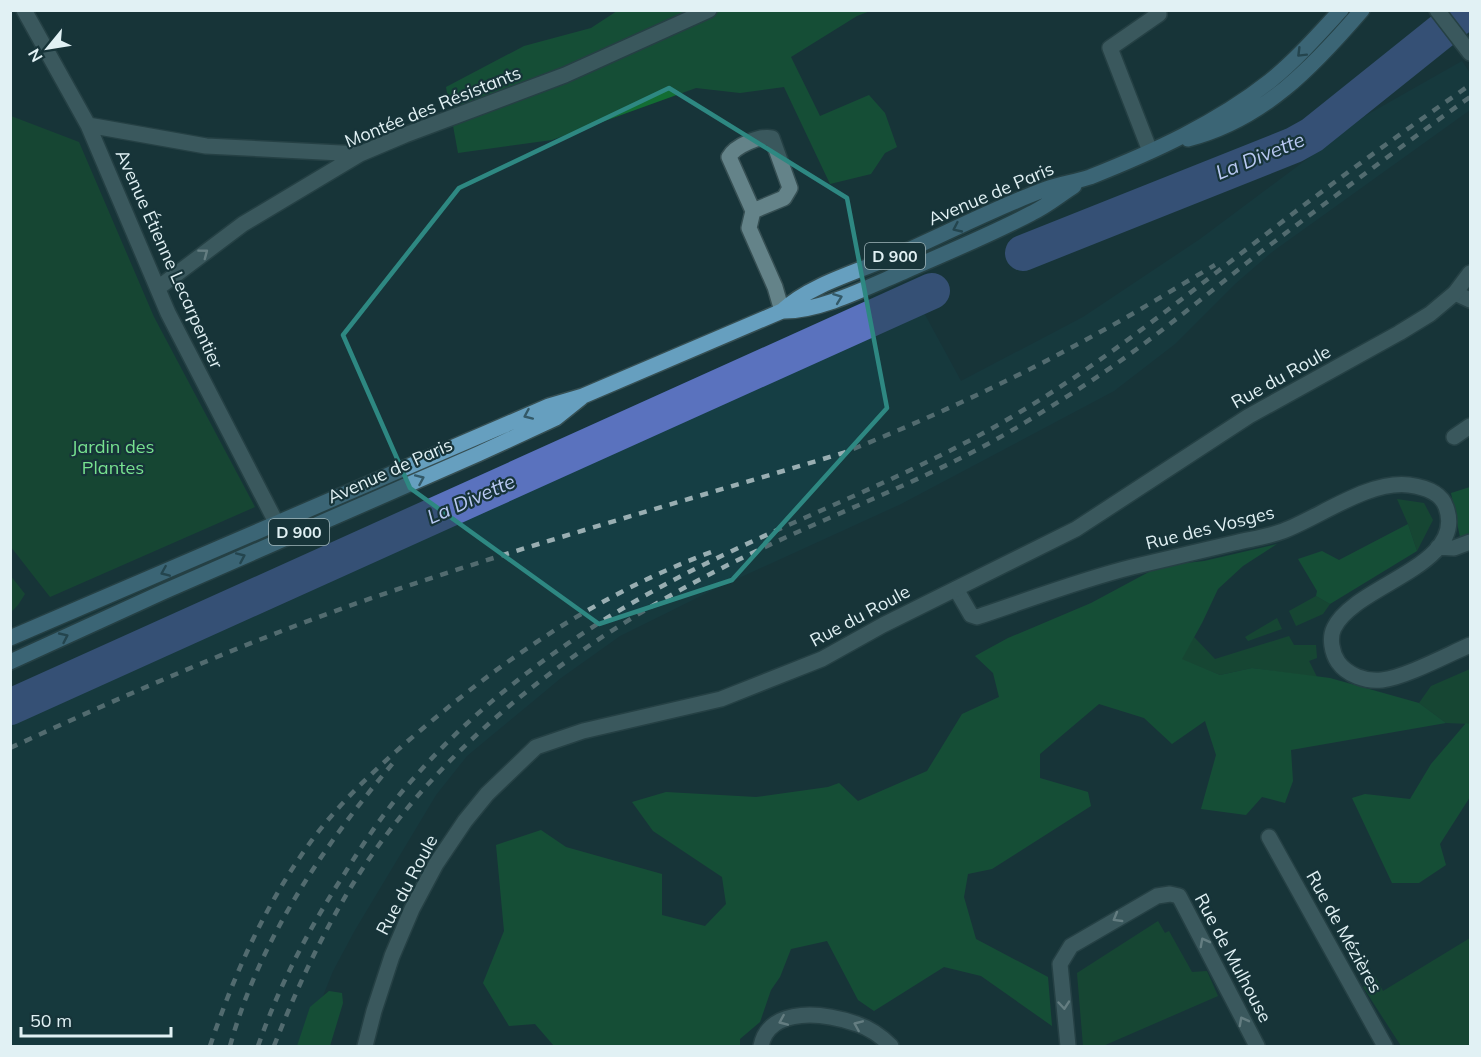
<svg xmlns="http://www.w3.org/2000/svg" width="1481" height="1057" font-family="Mulish,sans-serif">
<rect width="100%" height="100%" fill="#173439"/>
<path fill="#153e44" d="M1462,61L1470,73V110L1272,252L1235,284L1175,344L1114,391L901,504L717,588L620,636L561,678L467,756L436,795L355,930L333,971L312,1023L306,1046H11L10,726L298,597L511,496L923,311L961,381L1083,317L1200,239L1365,116Z"/>
<path fill="#165c2d" d="M11,116L79,142L154,317L255,507L50,597L11,547Z
M1397,499L1424,503L1433,520L1417,551L1408,524Z
M10,575L25,594L18,605L11,612Z
M1316,596L1330,604L1323,614L1296,626L1289,611Z
M1277,618L1282,629L1248,641L1245,637Z
M1289,636L1294,645H1316L1317,658L1309,661L1317,677L1252,668L1220,675L1181,659L1194,637L1215,659Z
M1470,669V724L1446,723L1419,703L1431,686Z
M1158,921L1165,933L1169,931L1192,972L1207,971L1218,996L1103,1046H1083L1077,973Z
M1470,938V1046H1401L1363,987L1375,976L1383,991Z"/>
<path fill="#136d33" d="M617,11H870L857,16L791,57L820,116L869,95L885,113L897,147L885,153L871,174L830,184L784,87L740,93L696,88L552,140L458,153L446,87L524,46L591,28Z
M1470,487V534L1460,537L1451,493Z
M1408,524L1417,551L1330,604L1316,596L1317,591L1298,559L1322,551L1339,560Z
M1277,544L1243,566L1218,589L1202,623L1182,659L1220,675L1252,668L1330,678L1419,703L1446,723L1291,750L1293,781L1285,803L1262,797L1246,815L1201,809L1216,755L1205,721L1172,744L1144,718L1099,704L1040,754V778L1088,792L1091,806L992,869L968,874L964,897L976,939L1048,977L1052,1026L981,976L944,967L874,1011L858,1000L827,941L791,949L780,977L771,990L760,1022L740,1039V1046H554L535,1024L509,1026L483,983L504,931L496,845L541,830L566,847L662,874V915L705,926L726,904L722,877L653,831L632,802L666,792L756,797L828,787L839,783L858,801L927,771L962,714L999,697L993,673L975,656L1008,638L1091,603L1160,566L1204,561Z
M1466,723L1470,724V797L1440,844L1446,865L1419,883H1392L1352,798L1365,794L1410,799L1431,764Z
M329,991L342,993L343,1003L330,1046H297L310,1007Z"/>
<g fill="none" stroke-linecap="round" stroke-linejoin="round">
<path stroke="#5a72be" stroke-width="36" d="M1023,253L1294,145L1312,135L1468,10
M10,707L932,291"/>
<g stroke="#364f53" stroke-width="18">
<path id="minor" d="M24,10L88,125L168,313L277,524
M88,125L206,146L360,154
M1150,151L1110,48L1159,14L1158,10
M753,211L784,198L790,188L772,138C760,135 735,146 729,157L753,211L749,228L775,287L782,311
M158,288L243,224L360,154L405,135L565,75L709,10
M1455,293L1470,300
M1454,437L1470,426
M1438,547L1454,548L1470,542
M956,589L971,615L977,617C1028,600 1080,580 1132,567C1166,559 1200,551 1234,543C1250,539 1267,537 1283,531C1320,517 1369,480 1409,485C1424,487 1441,492 1446,507C1468,566 1354,585 1334,628C1329,638 1332,653 1338,662C1347,675 1366,682 1382,680C1406,677 1447,655 1470,645
M1269,837L1385,1046
M761,1046C769,1005 828,1013 857,1024C869,1028 882,1037 891,1046
M1068,1046L1060,964L1071,946L1157,896L1170,894L1179,896L1257,1046"/>
</g>
<g stroke="#364f53" stroke-width="18">
<path id="tertiary" d="M1437,10L1470,53
M365,1046L374,1011L392,956L412,909L436,864L465,821L487,794L536,747L583,731L721,699L822,659L883,625L1076,529L1249,416L1399,333L1430,314L1455,293L1470,273"/>
</g>
<g stroke="#364f53" stroke-width="18">
<path id="primary" d="M1188,139C1263,120 1313,67 1362,10
M782,311C819,312 868,287 903,272C946,253 990,235 1032,213C1047,206 1060,195 1074,186
M10,638L549,406L583,396L782,311C811,283 867,269 904,252C951,231 997,207 1046,189C1060,184 1075,182 1090,177C1153,152 1217,123 1270,81C1296,60 1318,35 1341,10
M10,662L163,592L478,454L556,418L581,398"/>
</g>
<use href="#minor" stroke="#648389" stroke-width="15"/>
<use href="#tertiary" stroke="#648389" stroke-width="15"/>
<use href="#primary" stroke="#669fbf" stroke-width="15"/>
<path stroke="#99aeb2" stroke-width="4.5" stroke-dasharray="8 8" stroke-linecap="butt" d="M10,748C121,697 234,647 349,606C511,549 678,503 843,453C931,418 1017,378 1100,332C1139,311 1177,287 1215,265
M210,1046C235,972 266,903 312,840C345,796 386,759 428,724C516,650 606,591 714,551
M230,1046C259,941 323,846 393,763
M258,1046C279,986 308,930 343,876C364,842 386,809 413,779C492,688 597,617 705,564C810,512 921,472 1020,412C1107,360 1185,296 1265,235C1332,183 1401,133 1470,85
M274,1046C298,985 325,927 361,871C454,729 594,630 744,557C836,512 933,478 1021,425C1052,406 1083,387 1113,366C1165,330 1213,289 1262,251C1331,199 1400,147 1470,97"/>
</g>
<defs><path id="oneway-chevron" d="M-2-3.5L2.5 0L-2 3.5" fill="none" stroke-width="1.6" stroke-linecap="round" stroke-linejoin="round" transform="scale(1.5)"/></defs>
<g stroke="#335968">
<use href="#oneway-chevron" transform="translate(1301 53) rotate(135)"/>
<use href="#oneway-chevron" transform="translate(957 228) rotate(155)"/>
<use href="#oneway-chevron" transform="translate(838 298) rotate(-21)"/>
<use href="#oneway-chevron" transform="translate(528 415) rotate(156)"/>
<use href="#oneway-chevron" transform="translate(420 479) rotate(-24)"/>
<use href="#oneway-chevron" transform="translate(241 557) rotate(-24)"/>
<use href="#oneway-chevron" transform="translate(165 572) rotate(157)"/>
<use href="#oneway-chevron" transform="translate(64 637) rotate(-25)"/>
</g>
<g stroke="#c2d6d9">
<use href="#oneway-chevron" transform="translate(204 253) rotate(-37)"/>
<use href="#oneway-chevron" transform="translate(1117 918) rotate(150)"/>
<use href="#oneway-chevron" transform="translate(1204 942) rotate(-118)"/>
<use href="#oneway-chevron" transform="translate(1064 1005) rotate(85)"/>
<use href="#oneway-chevron" transform="translate(783 1021) rotate(157)"/>
<use href="#oneway-chevron" transform="translate(1243 1021) rotate(-118)"/>
<use href="#oneway-chevron" transform="translate(858 1025) rotate(-157)"/>
</g>
<path d="M0 0H1481V1057H0ZM669,88L847,198L887,408L732,580L599,624L410,488L343,335L459,188Z" fill="#173439" fill-opacity=".55" fill-rule="evenodd"/>
<path fill="none" stroke="#2e8882" stroke-width="4.5" stroke-linejoin="round" d="M669,88L847,198L887,408L732,580L599,624L410,488L343,335L459,188Z"/>
<g text-anchor="middle" stroke-width="4.5" stroke-linejoin="round" paint-order="stroke">
<g fill="#173439" stroke="#a4b8bc" stroke-width="1.5">
<rect x="865" y="243" width="60" height="26" rx="4.5"/>
<rect x="269" y="519" width="60" height="26" rx="4.5"/>
</g>
<g font-size="16" font-weight="bold" fill="#e1f1f4">
<text x="895" y="262">D 900</text>
<text x="299" y="538">D 900</text>
</g>
<g font-size="18" fill="#e1f1f4" stroke="#173439">
<text transform="translate(433 107) rotate(-22)" y="6">Montée des Résistants</text>
<text transform="translate(991 194) rotate(-23)" y="6">Avenue de Paris</text>
<text transform="translate(169 259) rotate(66)" y="6">Avenue Étienne Lecarpentier</text>
<text transform="translate(1281 377) rotate(-29)" y="6">Rue du Roule</text>
<text transform="translate(390 471) rotate(-24)" y="6">Avenue de Paris</text>
<text transform="translate(1210 528) rotate(-14)" y="6">Rue des Vosges</text>
<text transform="translate(860 616) rotate(-28)" y="6">Rue du Roule</text>
<text transform="translate(407 885) rotate(-62)" y="6">Rue du Roule</text>
<text transform="translate(1344 932) rotate(61)" y="6">Rue de Mézières</text>
<text transform="translate(1233 958) rotate(62)" y="6">Rue de Mulhouse</text>
</g>
<g font-size="18" fill="#77e290" stroke="#173439">
<text x="113" y="453">Jardin des<tspan x="113" dy="21">Plantes</tspan></text>
</g>
<g font-size="20" font-style="italic" fill="#b9c9f2" stroke="#173439">
<text transform="translate(1260 156) rotate(-22)" y="7">La Divette</text>
<text transform="translate(471 499) rotate(-24)" y="7">La Divette</text>
</g>
</g>
<rect width="1481" height="1057" fill="none" stroke="#e1f1f4" stroke-width="24"/>
<g transform="translate(48 48) rotate(240)" stroke="#173439" stroke-width="4.5" paint-order="stroke">
<path d="M0-4.5L10 22L0 15L-10 22Z" fill="#e1f1f4"/>
<text y="-9" font-size="16" font-weight="bold" text-anchor="middle" fill="#e1f1f4">N</text>
</g>
<path d="M21 1027v9h150v-9" fill="none" stroke="#e1f1f4" stroke-width="3"/>
<text x="30" y="1027" font-size="18" fill="#e1f1f4" stroke="#173439" stroke-width="4.5" paint-order="stroke">50 m</text>
</svg>
